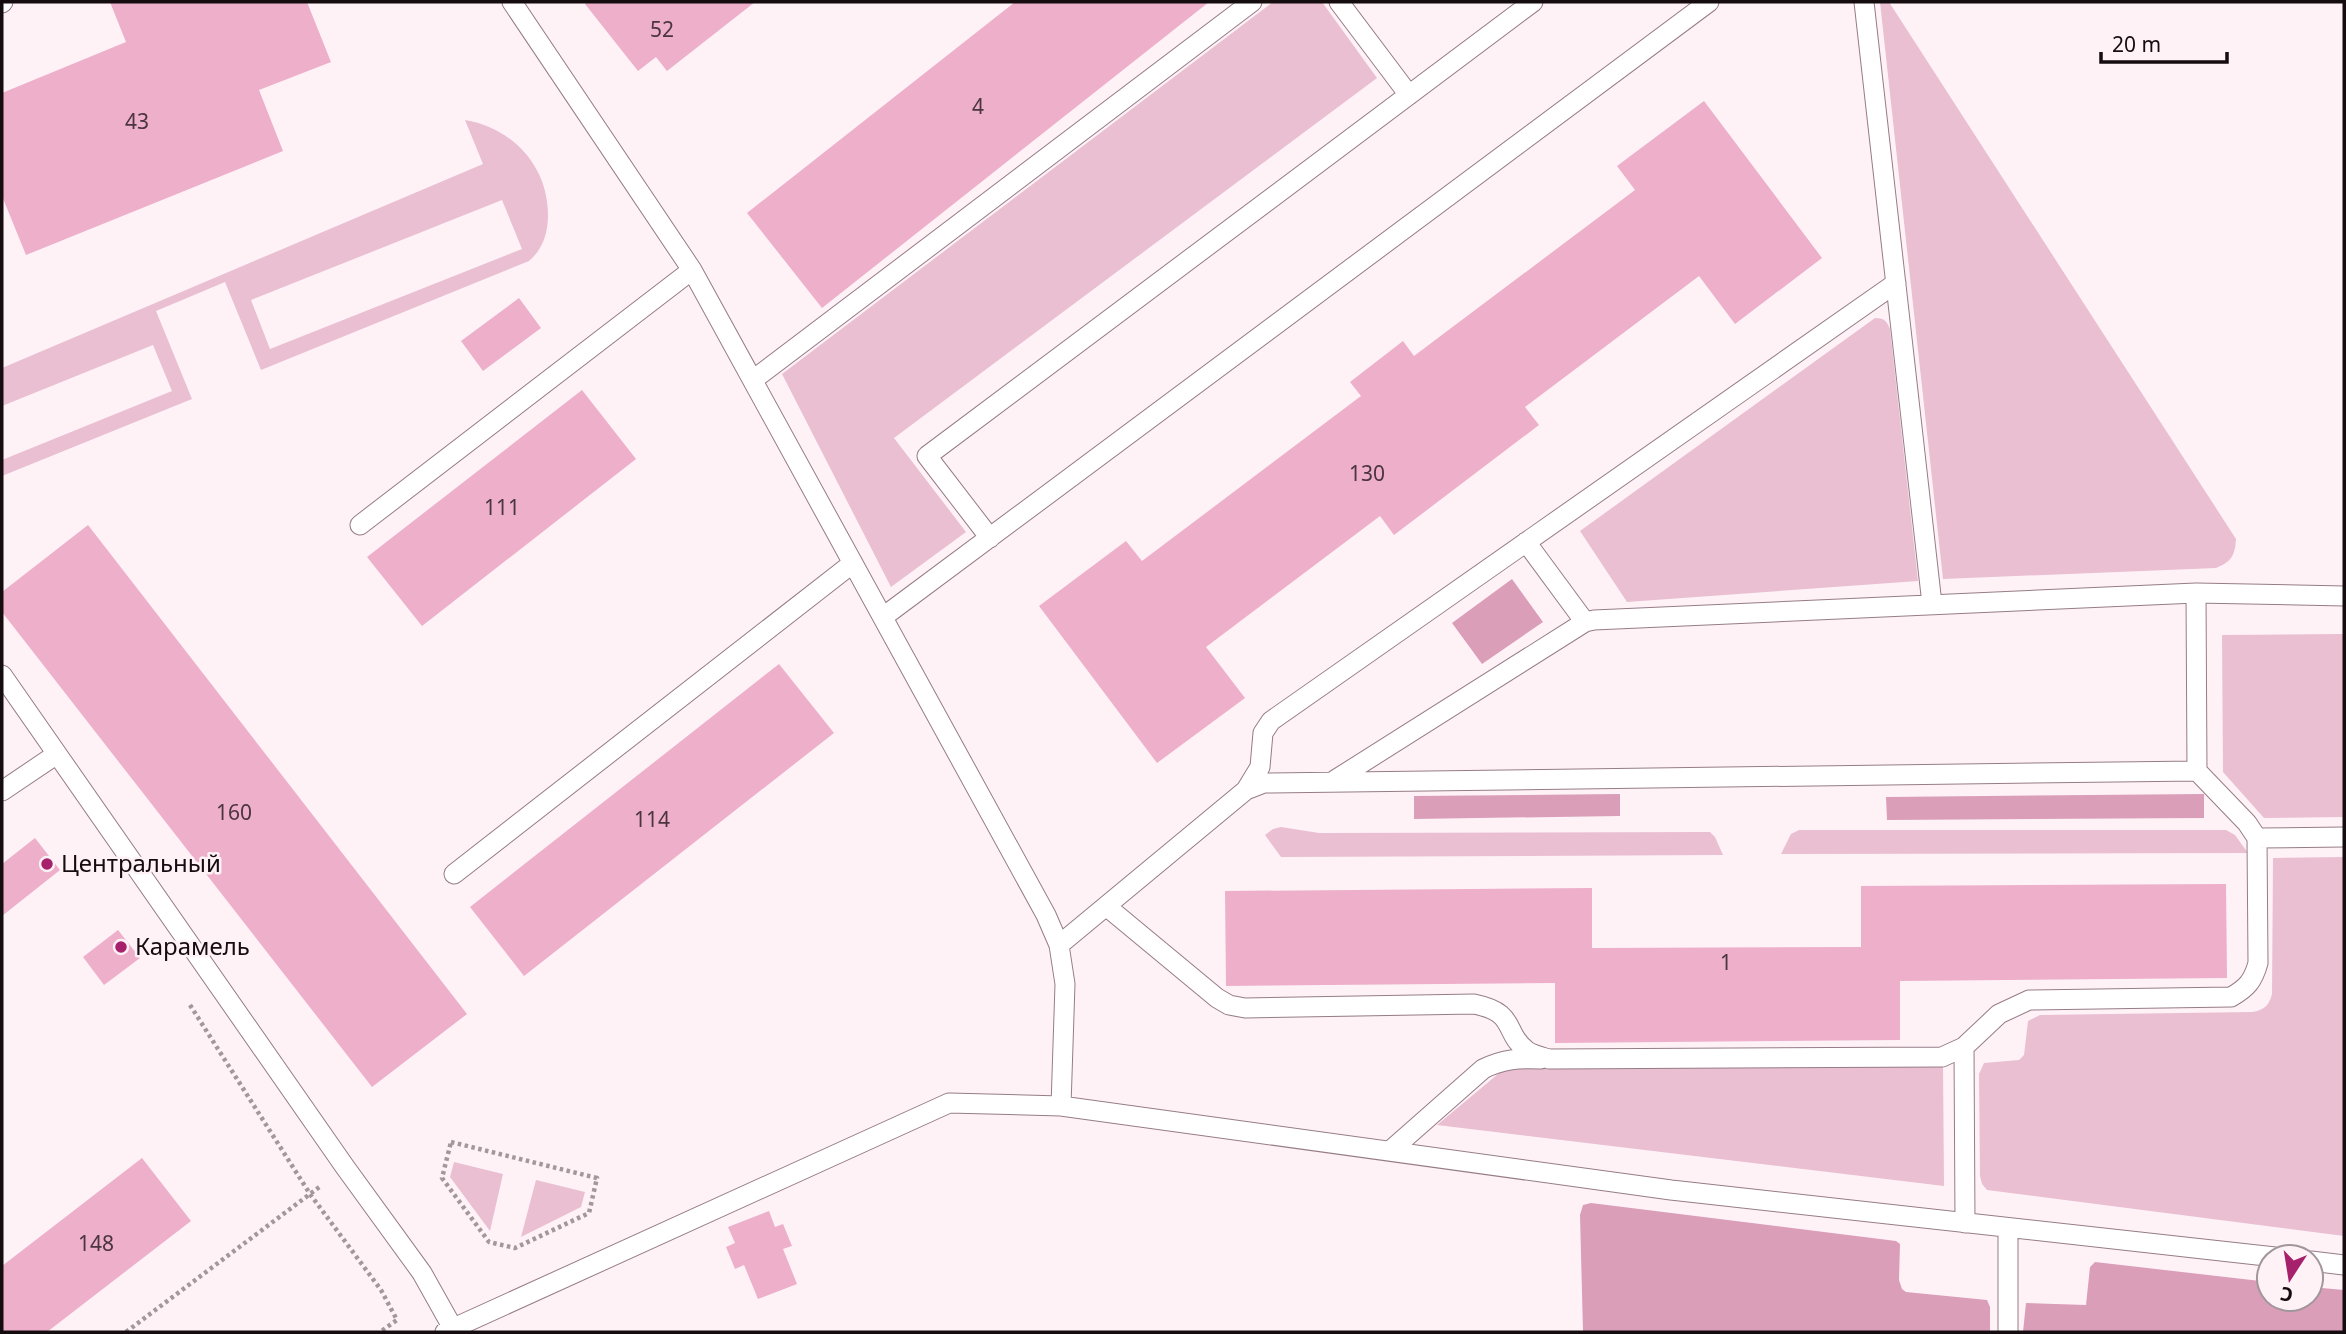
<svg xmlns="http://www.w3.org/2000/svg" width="2346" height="1334" font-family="'Noto Sans',sans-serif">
<rect width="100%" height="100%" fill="#fef2f7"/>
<path fill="#eabfd1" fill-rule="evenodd" d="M1273,2H1322L1377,78L894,438L966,532L891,587L782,374Z
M1880,2H1889L2236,539C2235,556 2231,562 2216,568L1943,579Z
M465,120C512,128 547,165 548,213C548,232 544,248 529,261L261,370L225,282L156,311L192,399L2,476V460L172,391L153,345L2,406V368L483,164ZM502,200L522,249L270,349L251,300Z
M1875,318C1884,318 1887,321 1890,329L1918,581L1627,602L1580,531Z
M2344,634V817L2264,818L2223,772L2222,635Z
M1281,827L1319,833L1710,832L1715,837L1723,855L1281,857L1265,835L1273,829Z
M1799,830H2226L2235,835L2248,853L1781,854L1791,834Z
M2344,857V1236L1987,1190L1982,1184L1980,1176L1979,1074L1984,1063L2019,1060L2024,1055L2028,1021L2040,1015L2252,1012C2264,1010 2269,1006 2272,994L2273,858Z
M1943,1066L1944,1186L1437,1125L1504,1069Z
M454,1162L503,1174L490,1231L450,1177Z
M536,1180L585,1192L581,1207L521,1237Z"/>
<path fill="#da9eb8" d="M1512,579L1543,622L1482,664L1452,623Z
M1620,794V816L1414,819V796Z
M2204,794V818L1887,820L1886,797Z
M1591,1203L1896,1241L1900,1244L1899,1280L1902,1289L1906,1292L1987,1300L1990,1307V1332H1583L1580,1215L1583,1205Z
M2095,1262L2269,1282V1299H2311V1287L2344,1290V1332H2023L2026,1303L2086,1305L2090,1267Z"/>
<path fill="#edafc9" d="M110,2H307L331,62L259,90L283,151L26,255L2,196V93L126,42Z
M587,2H755L667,71L656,57L638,71L585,4Z
M1015,2H1209L822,308L747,213Z
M1704,101L1822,258L1735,324L1699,276L1525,407L1539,425L1394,535L1380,516L1206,647L1245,698L1157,763L1039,606L1126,541L1142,561L1361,396L1350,382L1403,341L1414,356L1635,190L1617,166Z
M519,298L541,328L483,371L461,341Z
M582,390L636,459L422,626L367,557Z
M88,525L467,1014L372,1087L2,612V592Z
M779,664L834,733L524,976L470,907Z
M35,838L60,870L2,916V864Z
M2226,884L2227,978L1900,981V1040L1555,1043V983L1226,986L1225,891L1592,888V948L1861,947V886Z
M118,930L140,958L104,985L83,957Z
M142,1158L191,1221L47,1332H2V1266Z
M769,1211L775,1227L783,1224L792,1246L783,1249L797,1284L758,1299L744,1265L735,1269L726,1247L735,1243L728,1227Z"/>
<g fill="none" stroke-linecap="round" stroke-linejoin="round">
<g stroke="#967c87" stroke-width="21">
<path id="lane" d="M512,2L692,270L1046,915L1059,945L1065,984L1061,1106
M1339,2L1409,95
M1864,2L1932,604
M2,3L3,2
M753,380L1252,2
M360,525L692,270
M990,538L927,456L1533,2
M1526,542L1585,622
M883,617L1709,2
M2,675L345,1167L422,1273L455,1332
M1335,780L1585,622L1594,620L2196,593L2344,596
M1246,790L1260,767L1263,733L1271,721L1896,283
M2,791L57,754
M2257,838L2344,837
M454,874L853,563
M1106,906L1217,998L1229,1005L1245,1008L1474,1004C1518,1013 1502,1031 1527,1051C1533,1055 1542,1057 1549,1059L1942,1057L1964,1047L1999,1014L2029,1000L2231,997C2247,988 2253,981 2258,963L2257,838L2247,823L2197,771L2196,593
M1059,945L1246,790L1264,783L2197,771
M1964,1047L1965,1223
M1390,1151L1483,1069C1503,1059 1519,1058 1541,1059
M2311,1261L2344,1265
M445,1332L949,1103L1061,1106L1671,1190L2275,1257
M2008,1332V1228"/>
</g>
<path stroke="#a2979b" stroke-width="4.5" stroke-dasharray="3.5 3.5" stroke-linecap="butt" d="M190,1005L310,1194L381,1290L397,1320L380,1332
M451,1142L597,1178L589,1213L515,1248L489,1242L442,1178Z
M126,1332L322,1185"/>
<use href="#lane" stroke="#fff" stroke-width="19"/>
</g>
<g fill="#a6206c" stroke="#fef2f7" stroke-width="2.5">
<circle cx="47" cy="864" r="7"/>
<circle cx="121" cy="947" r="7"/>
</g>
<g text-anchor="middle" stroke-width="5" stroke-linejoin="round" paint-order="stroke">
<g font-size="21" fill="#4b353e">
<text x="662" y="37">52</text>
<text x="978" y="114">4</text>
<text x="137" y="129">43</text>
<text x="1367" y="481">130</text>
<text x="502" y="515">111</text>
<text x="234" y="820">160</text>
<text x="652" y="827">114</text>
<text x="1726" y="970">1</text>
<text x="96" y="1251">148</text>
</g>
<g font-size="24" fill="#150c10" stroke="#fef2f7" text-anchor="start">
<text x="61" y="872">Центральный</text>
<text x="135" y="955">Карамель</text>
</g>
</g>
<rect width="2346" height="1334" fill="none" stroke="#150c10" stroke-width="7"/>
<g transform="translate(2290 1278) rotate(192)"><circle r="33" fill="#fef2f7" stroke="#a1969b" stroke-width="2"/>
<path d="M0-5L12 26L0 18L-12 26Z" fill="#a6206c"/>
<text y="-10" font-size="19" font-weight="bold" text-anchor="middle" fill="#150c10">С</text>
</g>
<path d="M2101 52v10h126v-10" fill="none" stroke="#150c10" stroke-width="3.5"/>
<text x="2112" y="52" font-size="21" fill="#150c10" stroke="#fef2f7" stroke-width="5" paint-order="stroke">20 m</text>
</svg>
